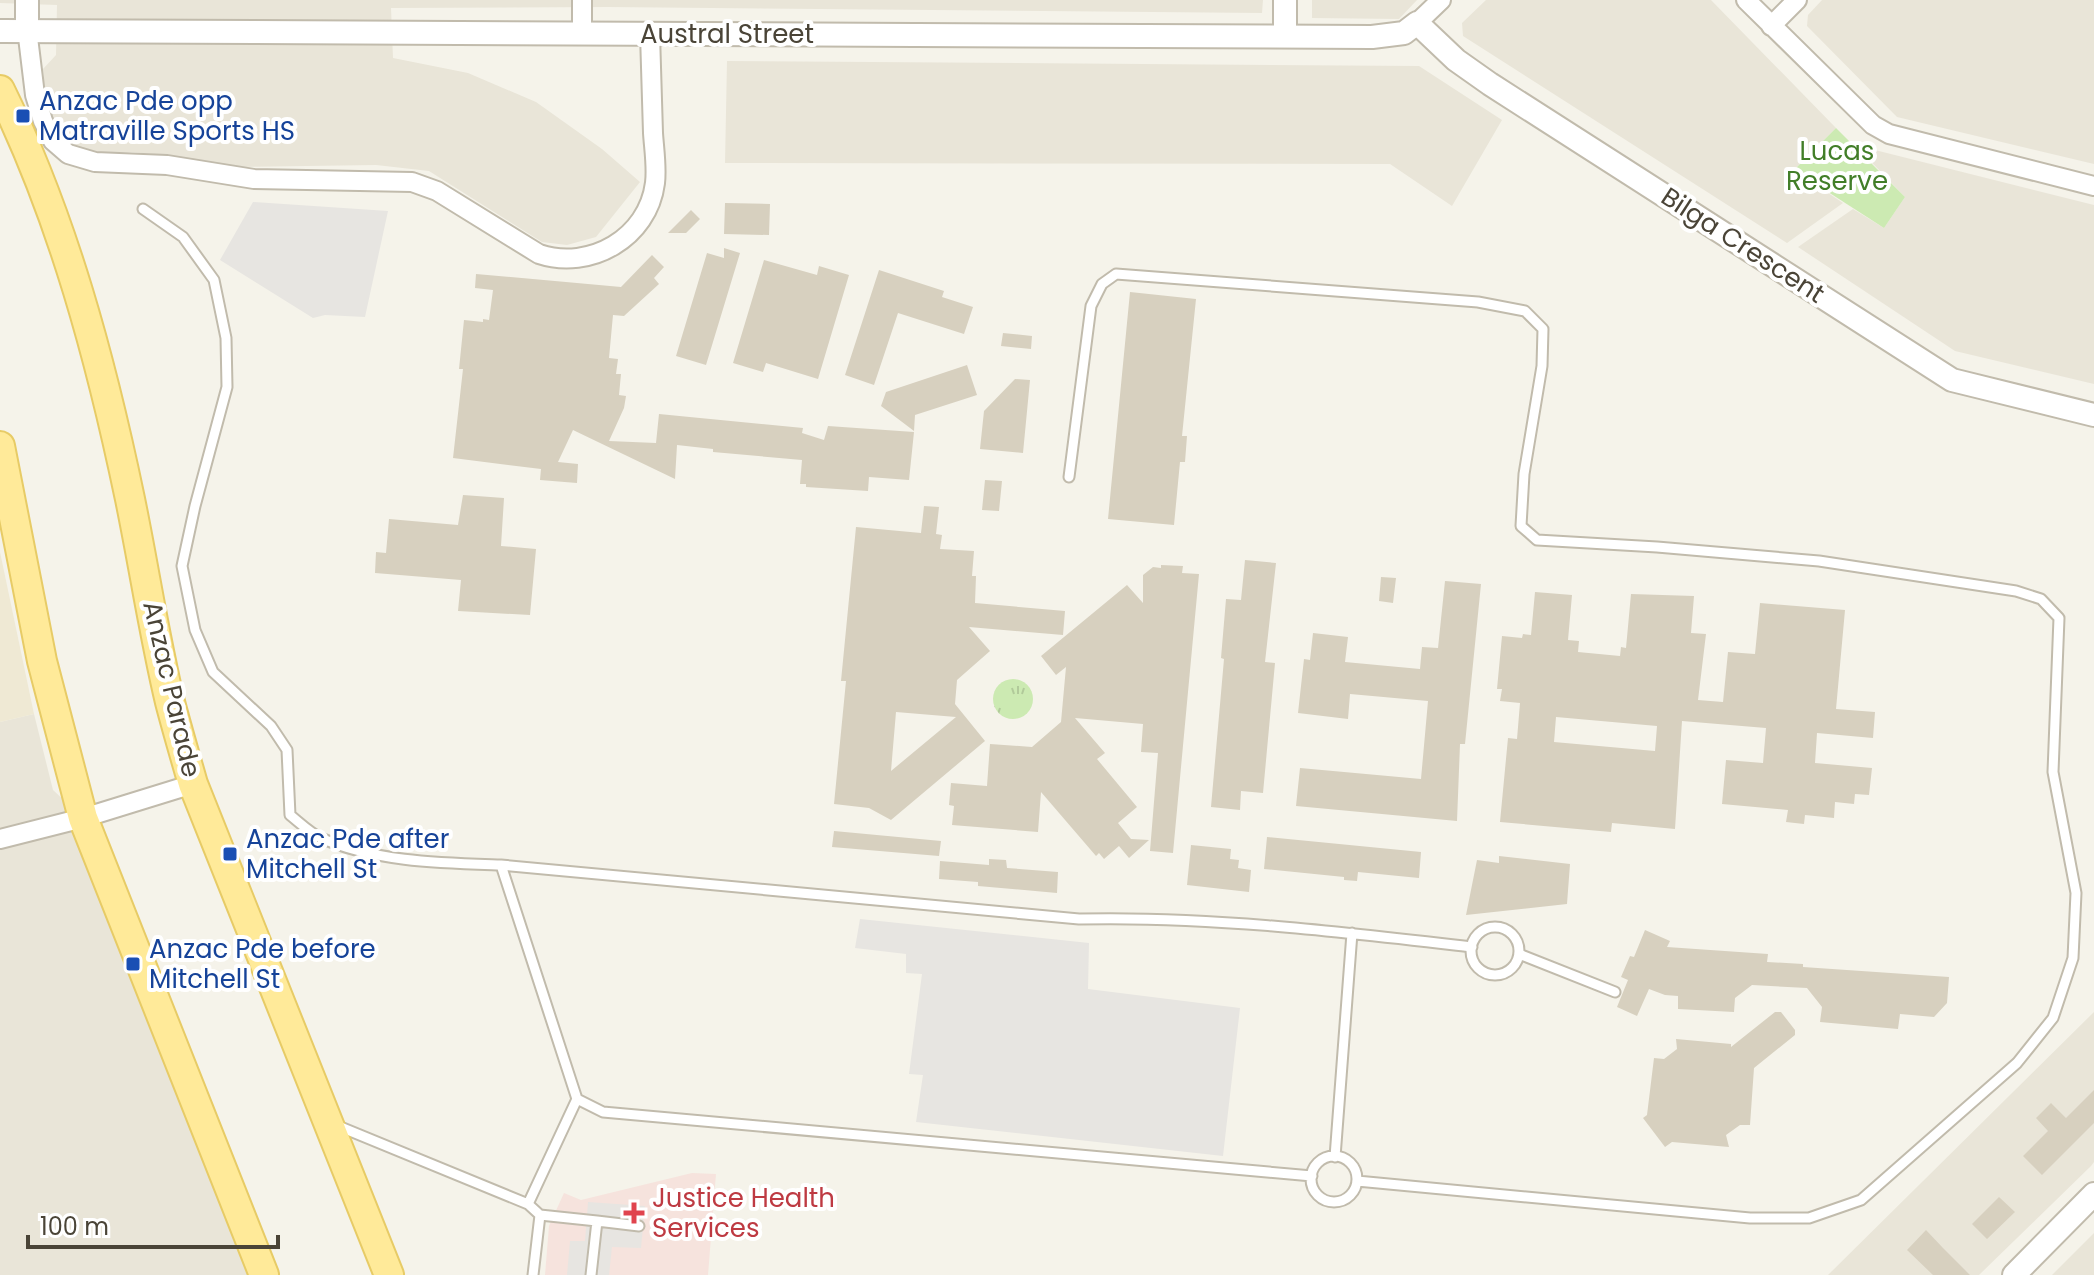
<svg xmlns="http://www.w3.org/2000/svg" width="2094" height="1275" font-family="Poppins,sans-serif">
<defs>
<pattern id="grass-tufts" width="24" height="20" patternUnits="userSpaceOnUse" patternTransform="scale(2)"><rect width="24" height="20" fill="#cceab2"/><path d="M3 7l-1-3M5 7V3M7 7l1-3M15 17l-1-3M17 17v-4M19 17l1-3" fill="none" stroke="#b1ca9a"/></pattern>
</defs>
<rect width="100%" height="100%" fill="#f5f3ea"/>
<path fill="#e9e5d8" d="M0,0H1263L1262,13L608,7L391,8L393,58L468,73L536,102L602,149L640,182L596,237L567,245L542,242L429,171L376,165L234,167L176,156L132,152L84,154L65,140L46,106L43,69L56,55L57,5L0,3Z
M1312,0H1417L1399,19L1312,18Z
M1486,0H1711L1836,128L1794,170L1843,203L1787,243L1463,36L1462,23Z
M1822,0H2094V164L1897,117L1807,26L1808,15Z
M727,61L1419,66L1502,120L1452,206L1390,164L725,163Z
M1855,145L2094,205V384L1955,351L1798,247L1853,209L1884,228L1905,197Z
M34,714L53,790L83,818L264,1275H0V722Z
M2094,1012V1162L2091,1166L1979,1275H1828Z
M2094,1233V1275H2052Z"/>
<path fill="#efe9d4" d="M0,552L34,714L0,722Z"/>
<path fill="#f6e3dd" d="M692,1173L716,1174L708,1275H545L549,1226L564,1193L581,1200Z"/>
<path fill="url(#grass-tufts)" d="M993 699a20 20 0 1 1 40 0a20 20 0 1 1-40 0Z"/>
<path fill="#cceab2" d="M1836,128L1905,197L1884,228L1794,170Z"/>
<path fill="#e7e5e1" d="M253,202L388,211L365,317L325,315L313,318L220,260Z
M860,919L1089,943L1088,989L1240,1008L1223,1156L916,1122L923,1075L909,1074L922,974L906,973V954L855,948Z
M588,1202L645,1206L641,1248L612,1247L609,1275H567L570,1241H585Z"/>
<path fill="#d7d0bf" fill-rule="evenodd" d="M725,203L770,204L769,235L724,234Z
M691,210L700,219L686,233H668Z
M724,248L740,253L706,365L676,356L707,253L724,258Z
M652,255L664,267L654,278L659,284L624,316L613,315L609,358L618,359L616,374H621L619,395L626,396L624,408L609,441L656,443L659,414L803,428L802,433L824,440L828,426L914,432L909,480L869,477L868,491L806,487V484H800L802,460L713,452V449L677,445L675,479L573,430L558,462L578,464L577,483L540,480L541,469L453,458L463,369H459L464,320L483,322V319L489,320L493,290L475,288L476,274L621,287Z
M764,260L817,275L819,266L849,275L818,379L766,363L763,372L733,363Z
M879,270L944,291L942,297L973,307L964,334L898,313L874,385L845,375Z
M1130,292L1196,299L1182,436H1187L1185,462H1180L1174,525L1108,519Z
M1003,333L1032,336L1031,349L1001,346Z
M967,365L977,395L915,415L914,431L881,406L886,392Z
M1015,379L1030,380L1023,453L980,449L984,411Z
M985,480L1002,481L999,511L982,510Z
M463,495L504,498L501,546L536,549L530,615L458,611L461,580L375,573L376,552L386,553L389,519L458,525Z
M924,506L939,507L936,534L942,535L940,549L974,551L972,576H976L975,603L1065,611L1063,635L969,627L990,651L957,680L955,704L985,741L891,820L869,808L834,804L846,681H841L856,527L921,533ZM896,712L956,717L891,771Z
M1245,560L1276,563L1265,662L1275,663L1263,793L1241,791L1240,810L1211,807L1224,659L1221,658L1226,599L1241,600Z
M1161,565L1183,566L1182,573L1199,574L1173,853L1150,851L1158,753L1141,752L1143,724L1075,718L1105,753L1097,759L1137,807L1118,823L1131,839L1149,840L1129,858L1119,846L1104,859L1099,853L1096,856L1041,792L1038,832L952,825L954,806L949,805L951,783L987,786L990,744L1032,747L1061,722L1066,667L1056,675L1041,656L1127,585L1143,603V575L1153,567L1161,568Z
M1381,577L1396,578L1393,603L1379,601Z
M1445,581L1481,584L1465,744H1460L1457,821L1296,806L1300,768L1421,779L1428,701L1350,694L1348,719L1298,713L1304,659L1310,660L1313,633L1348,637L1345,662L1420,669L1422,647L1438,648Z
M1535,592L1572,595L1568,640L1579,641L1578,652L1620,656L1621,647L1626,648L1631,594L1694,596L1691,633L1706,634L1698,700L1723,702L1728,652L1755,654L1760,603L1845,610L1836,709L1875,712L1873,738L1817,733L1815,763L1872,768L1869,795L1855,794L1854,804L1835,802L1834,818L1805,815L1804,824L1786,822L1788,810L1722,804L1726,760L1763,763L1766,728L1682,721L1675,829L1612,823L1611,832L1500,822L1508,738L1517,739L1520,703L1500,701L1502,689H1497L1502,636L1522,638L1523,634L1531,635ZM1556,717L1657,726L1655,751L1554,742Z
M834,831L941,841L939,856L832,847Z
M1267,837L1421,852L1419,878L1358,872L1357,881L1344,880V877L1264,869Z
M1191,845L1231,849L1230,859L1239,860L1238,868L1251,870L1249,892L1187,885Z
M1499,856L1570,864L1567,904L1466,915L1477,860L1499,863Z
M989,859L1006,860L1007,868L1058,872L1057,893L978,886V882L939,879L940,861L989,865Z
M1645,930L1670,941L1667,947L1768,954L1767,962L1803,964V967L1949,977L1947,1003L1934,1017L1900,1014L1898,1029L1820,1022L1822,1007L1807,988L1752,985L1735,998L1734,1012L1678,1009V996L1665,995L1649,989L1637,1016L1617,1007L1628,980L1621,977L1630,956L1634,957Z
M1775,1012H1781L1795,1030V1035L1754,1068L1750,1125H1740L1726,1135L1729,1147L1672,1142L1665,1147L1643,1118L1647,1115L1654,1058L1664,1059L1677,1049L1676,1039L1731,1044V1047Z
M2094,1090V1123L2042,1175L2023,1156L2048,1131L2036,1118L2051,1103L2066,1118Z
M1999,1197L2015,1212L1987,1239L1972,1224Z
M1926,1230L1943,1248L1970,1275H1933L1907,1250Z"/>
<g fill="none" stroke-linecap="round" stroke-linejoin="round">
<g stroke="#c1bbac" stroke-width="13">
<path id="service" d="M143,209L183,237L214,280L226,338L227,387L195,506L182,566L195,630L213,672L271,726L287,750L290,815C300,823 310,833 321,838C375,862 442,863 501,865L1079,919C1210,916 1342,932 1472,947
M1069,477L1091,306L1102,284L1116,274L1478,302L1525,311L1543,329L1542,366L1524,474L1521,526L1537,540L1657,547L1819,561L2016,591L2041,599L2059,618L2053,772L2076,893L2073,958L2053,1018L2017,1063L1861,1200L1809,1218H1750L1357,1181
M501,865L577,1099L528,1204
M1471 951a24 24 0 1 1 48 0a24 24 0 1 1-48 0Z
M1519,954L1615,992
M577,1099L603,1112L1312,1176
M338,1126L528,1204L540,1215L533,1275
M1311 1179a23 23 0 1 1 46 0a23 23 0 1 1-46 0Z
M1335,1157L1352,933
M540,1215L597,1221L591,1275
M597,1221L639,1226"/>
</g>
<g stroke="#c1bbac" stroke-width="22">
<path id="minor" d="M1746,0L1873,125L1889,134L2094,186
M1417,23L1441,0
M1771,26L1797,0
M27,29L35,95L43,121L53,141L68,154L95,162L167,165L254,179L412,182L437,191L539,254C590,271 648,238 655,183C657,167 654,149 653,133C652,100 651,67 650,34
M582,33V0
M0,839L83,818L193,784"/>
</g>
<g stroke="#c1bbac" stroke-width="26">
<path id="tertiary" d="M27,29V0
M0,31L1372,37L1404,33L1417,23L1456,60L1490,84L1952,380L2094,415
M1285,36V0
M2014,1275L2094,1194"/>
</g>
<g stroke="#e7cb66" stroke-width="32">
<path id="primary" d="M0,90C63,218 101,360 130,499C144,567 154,635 170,702C177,729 185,756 193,784L389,1275
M0,446L42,661L83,818L264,1275"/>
</g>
<use href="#service" stroke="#fff" stroke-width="9"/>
<use href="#minor" stroke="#fff" stroke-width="18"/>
<use href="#tertiary" stroke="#fff" stroke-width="22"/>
<use href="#primary" stroke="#ffea99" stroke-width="28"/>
</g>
<g fill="#1a4fb4" stroke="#fff" stroke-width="3">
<rect x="15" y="108" width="16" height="16" rx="4"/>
<rect x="222" y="846" width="16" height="16" rx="4"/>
<rect x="125" y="956" width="16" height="16" rx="4"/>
</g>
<path fill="#e0444e" stroke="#fff" stroke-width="3" d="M630 1201h8v8h8v8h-8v8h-8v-8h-8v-8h8z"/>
<g text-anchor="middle" stroke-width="8" stroke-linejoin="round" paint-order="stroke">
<g font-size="26" fill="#4a4437" stroke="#fff">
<text x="727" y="43">Austral Street</text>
<text transform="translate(1743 245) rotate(33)" y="9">Bilga Crescent</text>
<text transform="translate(172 689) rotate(77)" y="9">Anzac Parade</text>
</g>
<g font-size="26" fill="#164399" stroke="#fff" text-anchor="start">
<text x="39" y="110">Anzac Pde opp<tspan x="39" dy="30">Matraville Sports HS</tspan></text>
<text x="246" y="848">Anzac Pde after<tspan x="246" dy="30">Mitchell St</tspan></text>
<text x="149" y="958">Anzac Pde before<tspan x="149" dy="30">Mitchell St</tspan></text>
</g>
<g font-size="26" fill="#427e28" stroke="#fff">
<text x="1837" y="160">Lucas<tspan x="1837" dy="30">Reserve</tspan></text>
</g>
<g font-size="26" fill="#be3a42" stroke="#fff" text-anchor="start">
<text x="652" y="1207">Justice Health<tspan x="652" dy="30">Services</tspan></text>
</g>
</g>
<path d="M28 1235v12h250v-12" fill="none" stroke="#4a4437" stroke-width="4"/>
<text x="40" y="1235" font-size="24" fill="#4a4437" stroke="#ffffff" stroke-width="6" paint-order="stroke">100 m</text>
</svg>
